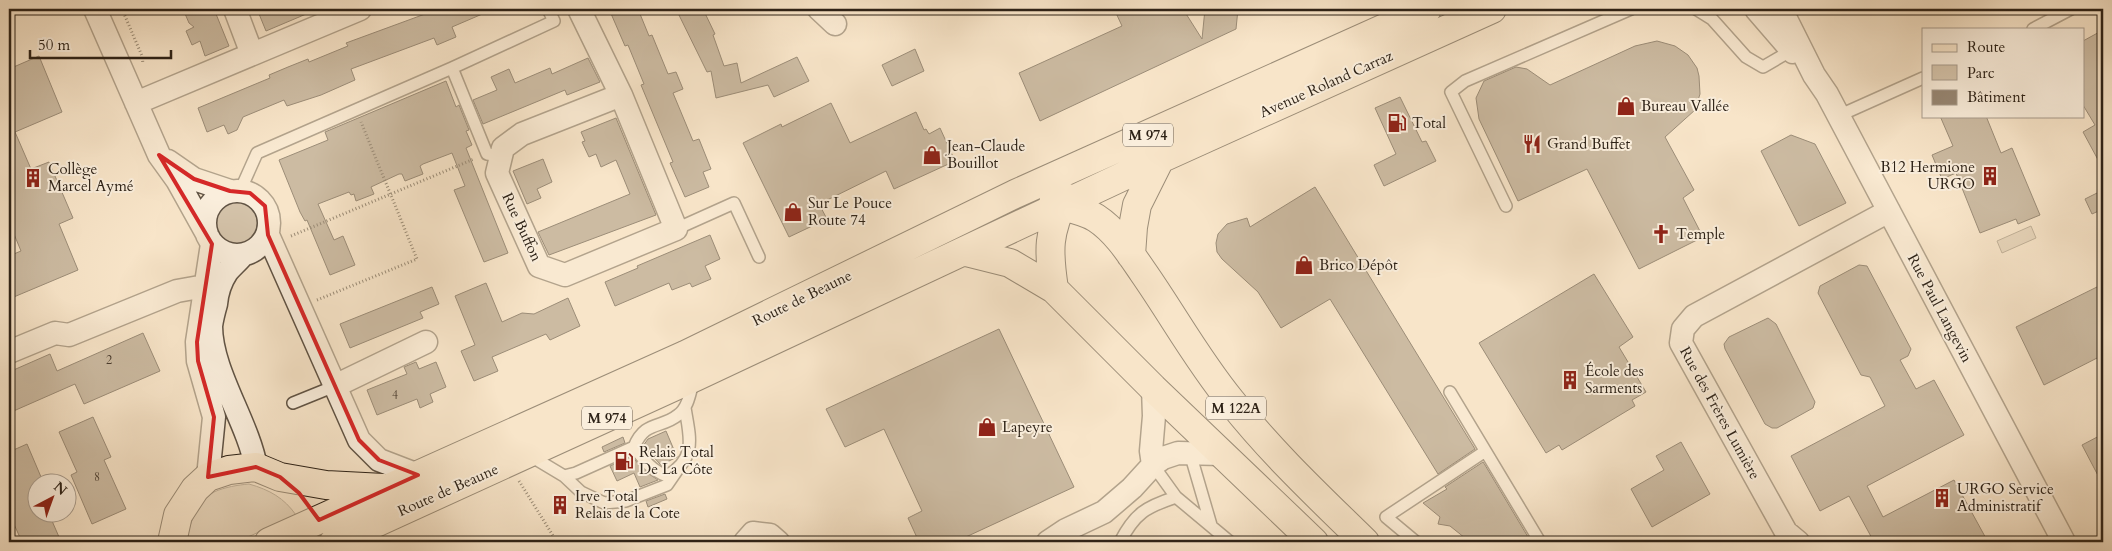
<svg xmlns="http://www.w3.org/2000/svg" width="2112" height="551" font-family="Cardo,serif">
<rect width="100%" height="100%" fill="#f8e5c9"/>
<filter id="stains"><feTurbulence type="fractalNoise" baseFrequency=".004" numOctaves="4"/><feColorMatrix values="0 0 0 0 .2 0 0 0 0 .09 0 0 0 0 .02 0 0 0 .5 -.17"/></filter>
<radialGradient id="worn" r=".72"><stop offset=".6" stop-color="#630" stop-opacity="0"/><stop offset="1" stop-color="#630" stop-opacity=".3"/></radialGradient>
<path fill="#d5c4ab" stroke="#817361" d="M216 223a22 22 0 1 1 44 0a22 22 0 1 1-44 0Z
M2031,226L2036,238L2002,253L1997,241Z
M249,484C270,490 284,498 296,515L237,542H187C188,525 198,501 214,492C225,487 238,485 249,484Z"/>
<path fill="#978774" stroke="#2d2217" d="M183,9H214L229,46L205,56L200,41L192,45L186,31L194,27L189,23Z
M257,9H318L266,31Z
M422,9H494L452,27L456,37L437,45L434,38L351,69L355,80L321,95L287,106L284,100L243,117L237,130L228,134L224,125L207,132L198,108L270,78L269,75L288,67L308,59L309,62L348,46L346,43L425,14Z
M609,9H638L649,36L652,35L668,74L676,72L683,89L673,93L693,141L699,139L711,169L703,172L709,187L685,197L670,163L673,162L641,85L644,84L628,45L625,46Z
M676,9H703L715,34L713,35L724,66L737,63L741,83L797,57L809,81L774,97L768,85L716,98L711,71L707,72Z
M1126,9H1183L1202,39L1205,9H1238L1236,29L1040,121L1019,73L1122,26L1116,13Z
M2103,30V169L2083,132L2095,125L2083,105V41Z
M1657,41L1675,46L1688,55L1697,68L1699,76L1700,94L1695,110L1665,137L1694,190L1683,198L1703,237L1639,269L1587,169L1518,201L1479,119L1476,98L1484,81L1516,67L1527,69L1550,85L1635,46Z
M915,49L924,71L892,86L882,65Z
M39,56L62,112L15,132L31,169L49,162L73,218L59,224L78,270L9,299V256L21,251L9,222V69Z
M588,58L600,82L567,95L565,90L483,124L473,100L497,90L491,77L509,69L515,83L550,68L552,74Z
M446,81L456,107L459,105L469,130L466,131L472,145L466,148L508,253L484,262L454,190L465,186L452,153L423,164L420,166L423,174L405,181L402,174H399L371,187L374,194L356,201L354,194L351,195L349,192L318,204L334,240L343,236L355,265L330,275L307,220L305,221L300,212L279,160L328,140L325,132Z
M1400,97L1422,142L1426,141L1436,161L1384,186L1374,165L1396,154L1375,108Z
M831,103L850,143L916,112L924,130L926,129L929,134L940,128L955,161L894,189L886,171L819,204L827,219L789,237L743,143L781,124L782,127Z
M1940,116H1986L2001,153L2012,148L2040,215L2018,224L2016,219L1980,233L1956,173L1942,179L1932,155L1953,146Z
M616,118L656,215L549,255L538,232L630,194L616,160L601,167L596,154L589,157L582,142L585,141L581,132Z
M1791,135L1815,144L1846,203L1799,226L1761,151Z
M543,159L552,182L537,189L541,198L527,204L513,171Z
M1315,187L1475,449L1438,474L1330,299L1281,328L1258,292L1222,259L1217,252L1216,243L1218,234L1227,224L1247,218L1250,227Z
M2103,190V209L2092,214L2085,199Z
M710,235L720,259L705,266L711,279L692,287L690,283L672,290L669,283L615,306L605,282L638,268L637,266Z
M1859,265L1867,266L1911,349L1908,356L1900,360L1916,389L1934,380L1964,435L1867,486L1883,517L1954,480L1988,542H1874L1849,496L1820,511L1791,456L1885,406L1870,377L1861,375L1818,293L1820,286Z
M1594,274L1633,337L1619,347L1646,392L1632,400L1635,406L1562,450L1559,445L1546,453L1479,343Z
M486,283L502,322L522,313L534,314L568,298L580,326L550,340L546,334L492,357L498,371L474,381L461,351L475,345L455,296Z
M2103,284V355L2044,385L2016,327Z
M432,287L439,304L420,312L423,318L350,348L340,324Z
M1768,318L1776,324L1815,402L1813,408L1777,428H1772L1765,424L1725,349L1724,344L1729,337Z
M999,329L1074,487L955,542H919L908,518L922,511L884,429L845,447L826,409Z
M143,333L160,371L84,404L75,384L9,413V372L50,354L57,371Z
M416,362L419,369L436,362L446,387L430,394L433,402L420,408L417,399L377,415L367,390L407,374L404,367Z
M93,417L111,457L104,460L126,509L92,524L71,475L77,472L59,432Z
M666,431L677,457L661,465L643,446L648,439Z
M2103,434V485L2082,445Z
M623,437L625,443L604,452L602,447Z
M1681,442L1710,494L1652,527L1631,489L1664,470L1656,456Z
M27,444L44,484H38V514H49L59,537L46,542H22L9,513V452Z
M632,456L643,470L658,480L640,487L634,473L617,481L610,466Z
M1483,462L1485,465L1531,542H1470L1450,526L1438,524L1440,517L1423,503L1447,489L1445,487Z
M665,494L667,499L648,507L646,501Z"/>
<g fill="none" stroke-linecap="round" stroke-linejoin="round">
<g stroke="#605344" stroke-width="14">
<path id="lane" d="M1696,9L1712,19L1746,57L1763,67L1792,50
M2033,29L2071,9
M452,68L487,154L501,156
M1838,116L1923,78
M240,191L257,153L452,68L554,21L548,9
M1506,206L1451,92L1465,81L1631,9
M676,229L734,203L759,257
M1450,392L1540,542
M293,403L335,386
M634,447C644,460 651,470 667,476C697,458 690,438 685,408
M1190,453L1211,525
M529,455L564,476L576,473L634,447C645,420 661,429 678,415C688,408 690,393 693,382
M1153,465L1176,497L1230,542
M564,476L581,492L604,503L626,501L667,485L678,469
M1120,542C1135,513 1146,507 1176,497
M1416,542L1386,517L1484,452"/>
</g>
<g stroke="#605344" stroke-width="25">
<path id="street" d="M95,9L159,155L177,180L207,234
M235,9L252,54
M579,9L621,95L676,229L565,275L539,266L497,173L503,148L522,134L621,95
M819,9L835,24
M1756,9L1793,52
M1781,9L1814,75L1827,94L2064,542
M136,103L360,9
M168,161L194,179L230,191
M205 223a32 32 0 1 1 64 0a32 32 0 1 1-64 0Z
M268,235L359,440L379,460L418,475
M243,255C238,261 232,266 227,272C221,281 217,293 216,304C214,311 212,319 211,326C211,371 248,422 256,467
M9,352L55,333L69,335L177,291L205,286
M335,386L426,342
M1153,388L1154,416L1151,451L1153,465
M208,477L214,417L198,361L197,342L212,244
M745,542L753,533L770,535L778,542
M1048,542L1066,530L1104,512L1132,488L1153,465L1163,458L1178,453L1222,454
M1798,542L1786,532L1681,343L1683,329L1694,316L1889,211"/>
</g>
<g stroke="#2d2217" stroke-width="30">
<path id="primary" d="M1053,204C1067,208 1083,210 1096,218C1116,231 1130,253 1143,272C1173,315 1198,361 1231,401C1271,452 1319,497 1365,542
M966,252L1010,263L1054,289L1153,388L1314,542
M1131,255L1133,227L1137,205L1160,159
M1054,289C1048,249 1048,234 1065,197
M172,542L178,515L195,489L208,477L229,470L256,467L280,477L326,485L384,488
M269,542L685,355L1015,194L1427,9
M334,542L695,377L1160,159L1492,9"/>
</g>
<path stroke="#2d2217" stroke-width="3" stroke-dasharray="1 2.5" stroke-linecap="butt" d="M122,9L142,56L143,64
M291,236L474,159
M317,300L417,259L361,122
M519,481L557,542"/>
<use href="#lane" stroke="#faeedc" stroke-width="11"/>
<use href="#street" stroke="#faeedc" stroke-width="22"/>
<use href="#primary" stroke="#f8e5c9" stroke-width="28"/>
</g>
<path d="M0 0H2112V551H0ZM159,155L194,179L230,191L250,193L265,206L268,235L359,440L379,460L418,475L319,520L299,493L280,477L256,467L208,477L214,417L198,361L197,342L212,244Z" fill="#f8e5c9" fill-opacity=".55" fill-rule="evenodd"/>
<path fill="none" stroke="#d62828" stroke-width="4" stroke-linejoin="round" d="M159,155L194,179L230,191L250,193L265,206L268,235L359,440L379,460L418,475L319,520L299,493L280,477L256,467L208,477L214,417L198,361L197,342L212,244Z"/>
<defs>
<g id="shop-bare" transform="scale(1.5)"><path d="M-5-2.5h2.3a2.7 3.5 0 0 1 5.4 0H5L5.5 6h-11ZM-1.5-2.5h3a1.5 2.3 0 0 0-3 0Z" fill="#8f2418" stroke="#faeedc" stroke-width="2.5" paint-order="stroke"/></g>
<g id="fuel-bare" transform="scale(1.5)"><path d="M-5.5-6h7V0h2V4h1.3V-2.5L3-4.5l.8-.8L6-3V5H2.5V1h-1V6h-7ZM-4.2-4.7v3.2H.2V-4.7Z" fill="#8f2418" stroke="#faeedc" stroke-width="2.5" paint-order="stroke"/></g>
<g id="restaurant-bare" transform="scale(1.5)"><path d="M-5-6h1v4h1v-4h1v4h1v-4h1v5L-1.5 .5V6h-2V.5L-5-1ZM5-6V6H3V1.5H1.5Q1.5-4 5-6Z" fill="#8f2418" stroke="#faeedc" stroke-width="2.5" paint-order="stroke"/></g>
<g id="building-bare" transform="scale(1.5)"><path d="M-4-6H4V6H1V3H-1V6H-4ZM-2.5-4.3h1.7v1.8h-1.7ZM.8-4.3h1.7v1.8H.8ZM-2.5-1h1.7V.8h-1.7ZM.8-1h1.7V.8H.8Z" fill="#8f2418" stroke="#faeedc" stroke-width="2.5" paint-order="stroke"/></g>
<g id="church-bare" transform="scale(1.5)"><path d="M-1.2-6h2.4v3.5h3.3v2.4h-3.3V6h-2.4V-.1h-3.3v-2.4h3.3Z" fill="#8f2418" stroke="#faeedc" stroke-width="2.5" paint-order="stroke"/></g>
</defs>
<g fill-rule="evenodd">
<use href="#shop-bare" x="1626" y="106"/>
<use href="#fuel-bare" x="1397" y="123"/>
<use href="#restaurant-bare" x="1532" y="144"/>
<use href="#shop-bare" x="932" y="155"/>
<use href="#building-bare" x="1990" y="176"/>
<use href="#building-bare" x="33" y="178"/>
<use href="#shop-bare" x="793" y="212"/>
<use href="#church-bare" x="1661" y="234"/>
<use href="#shop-bare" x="1304" y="265"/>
<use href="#building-bare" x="1570" y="380"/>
<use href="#shop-bare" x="987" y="427"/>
<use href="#fuel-bare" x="624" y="461"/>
<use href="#building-bare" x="1942" y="498"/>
<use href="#building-bare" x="560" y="505"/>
</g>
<g text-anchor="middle" stroke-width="4" stroke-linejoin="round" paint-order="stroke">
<g font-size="12" fill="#483b2e">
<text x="109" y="364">2</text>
<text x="395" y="399">4</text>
<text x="97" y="481">8</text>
</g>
<g fill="#faeedc" stroke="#6a5f52" stroke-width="1">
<rect x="1123" y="123.5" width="50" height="23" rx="4"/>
<rect x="1206" y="396.5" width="60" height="23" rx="4"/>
<rect x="582" y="406.5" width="50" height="23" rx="4"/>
</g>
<g font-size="14" font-weight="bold" fill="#2d2217">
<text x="1148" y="140">M 974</text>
<text x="1236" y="413">M 122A</text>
<text x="607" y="423">M 974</text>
</g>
<g font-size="15" fill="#2d2217" stroke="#faeedc">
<text transform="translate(1326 84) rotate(-24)" y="5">Avenue Roland Carraz</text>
<text transform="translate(522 227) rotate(65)" y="5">Rue Buffon</text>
<text transform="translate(802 298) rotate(-26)" y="5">Route de Beaune</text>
<text transform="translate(1940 308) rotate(62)" y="5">Rue Paul Langevin</text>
<text transform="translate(1720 413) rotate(61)" y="5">Rue des Frères Lumière</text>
<text transform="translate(448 490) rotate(-24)" y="5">Route de Beaune</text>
</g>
<g font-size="15" fill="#2d2217" stroke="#faeedc" text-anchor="start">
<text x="1641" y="111">Bureau Vallée</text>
<text x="1412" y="128">Total</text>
<text x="1547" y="149">Grand Buffet</text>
<text x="947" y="151">Jean-Claude<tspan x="947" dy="17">Bouillot</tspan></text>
<text x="1975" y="172" text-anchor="end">B12 Hermione<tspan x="1975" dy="17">URGO</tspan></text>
<text x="48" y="174">Collège<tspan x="48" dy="17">Marcel Aymé</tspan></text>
<text x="808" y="208">Sur Le Pouce<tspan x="808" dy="17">Route 74</tspan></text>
<text x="1676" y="239">Temple</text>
<text x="1319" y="270">Brico Dépôt</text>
<text x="1585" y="376">École des<tspan x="1585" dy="17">Sarments</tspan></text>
<text x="1002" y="432">Lapeyre</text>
<text x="639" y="457">Relais Total<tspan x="639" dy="17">De La Côte</tspan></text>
<text x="1957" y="494">URGO Service<tspan x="1957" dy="17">Administratif</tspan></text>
<text x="575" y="501">Irve Total<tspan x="575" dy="17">Relais de la Cote</tspan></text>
</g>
</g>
<rect width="2112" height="551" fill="none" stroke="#f8e5c9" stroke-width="30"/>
<rect x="10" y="10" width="2092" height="531" fill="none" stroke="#2d2217" stroke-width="2.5"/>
<rect x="15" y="15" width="2082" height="521" fill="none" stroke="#2d2217"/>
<rect x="1922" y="28" width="162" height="90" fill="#faeedc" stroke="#a89c8d"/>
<rect x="1932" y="44" width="25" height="8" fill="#f8e5c9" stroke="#a89c8d"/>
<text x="1967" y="52" font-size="15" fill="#2d2217">Route</text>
<rect x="1932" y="65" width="25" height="15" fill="#d5c4ab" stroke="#a89c8d"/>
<text x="1967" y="78" font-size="15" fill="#2d2217">Parc</text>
<rect x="1932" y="90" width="25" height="15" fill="#978774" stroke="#a89c8d"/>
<text x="1967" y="102" font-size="15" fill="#2d2217">Bâtiment</text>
<g transform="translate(52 498) rotate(41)"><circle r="24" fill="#faeedc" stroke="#a89c8d"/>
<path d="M0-4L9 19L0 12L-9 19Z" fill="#8f2418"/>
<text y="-8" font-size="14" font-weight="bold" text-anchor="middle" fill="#2d2217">N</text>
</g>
<path d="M30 50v8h141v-8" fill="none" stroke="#2d2217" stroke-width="2.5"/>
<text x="38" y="50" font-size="15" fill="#2d2217" stroke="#faeedc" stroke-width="4" paint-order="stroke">50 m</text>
<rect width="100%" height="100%" filter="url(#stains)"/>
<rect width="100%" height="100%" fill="url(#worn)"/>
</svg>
